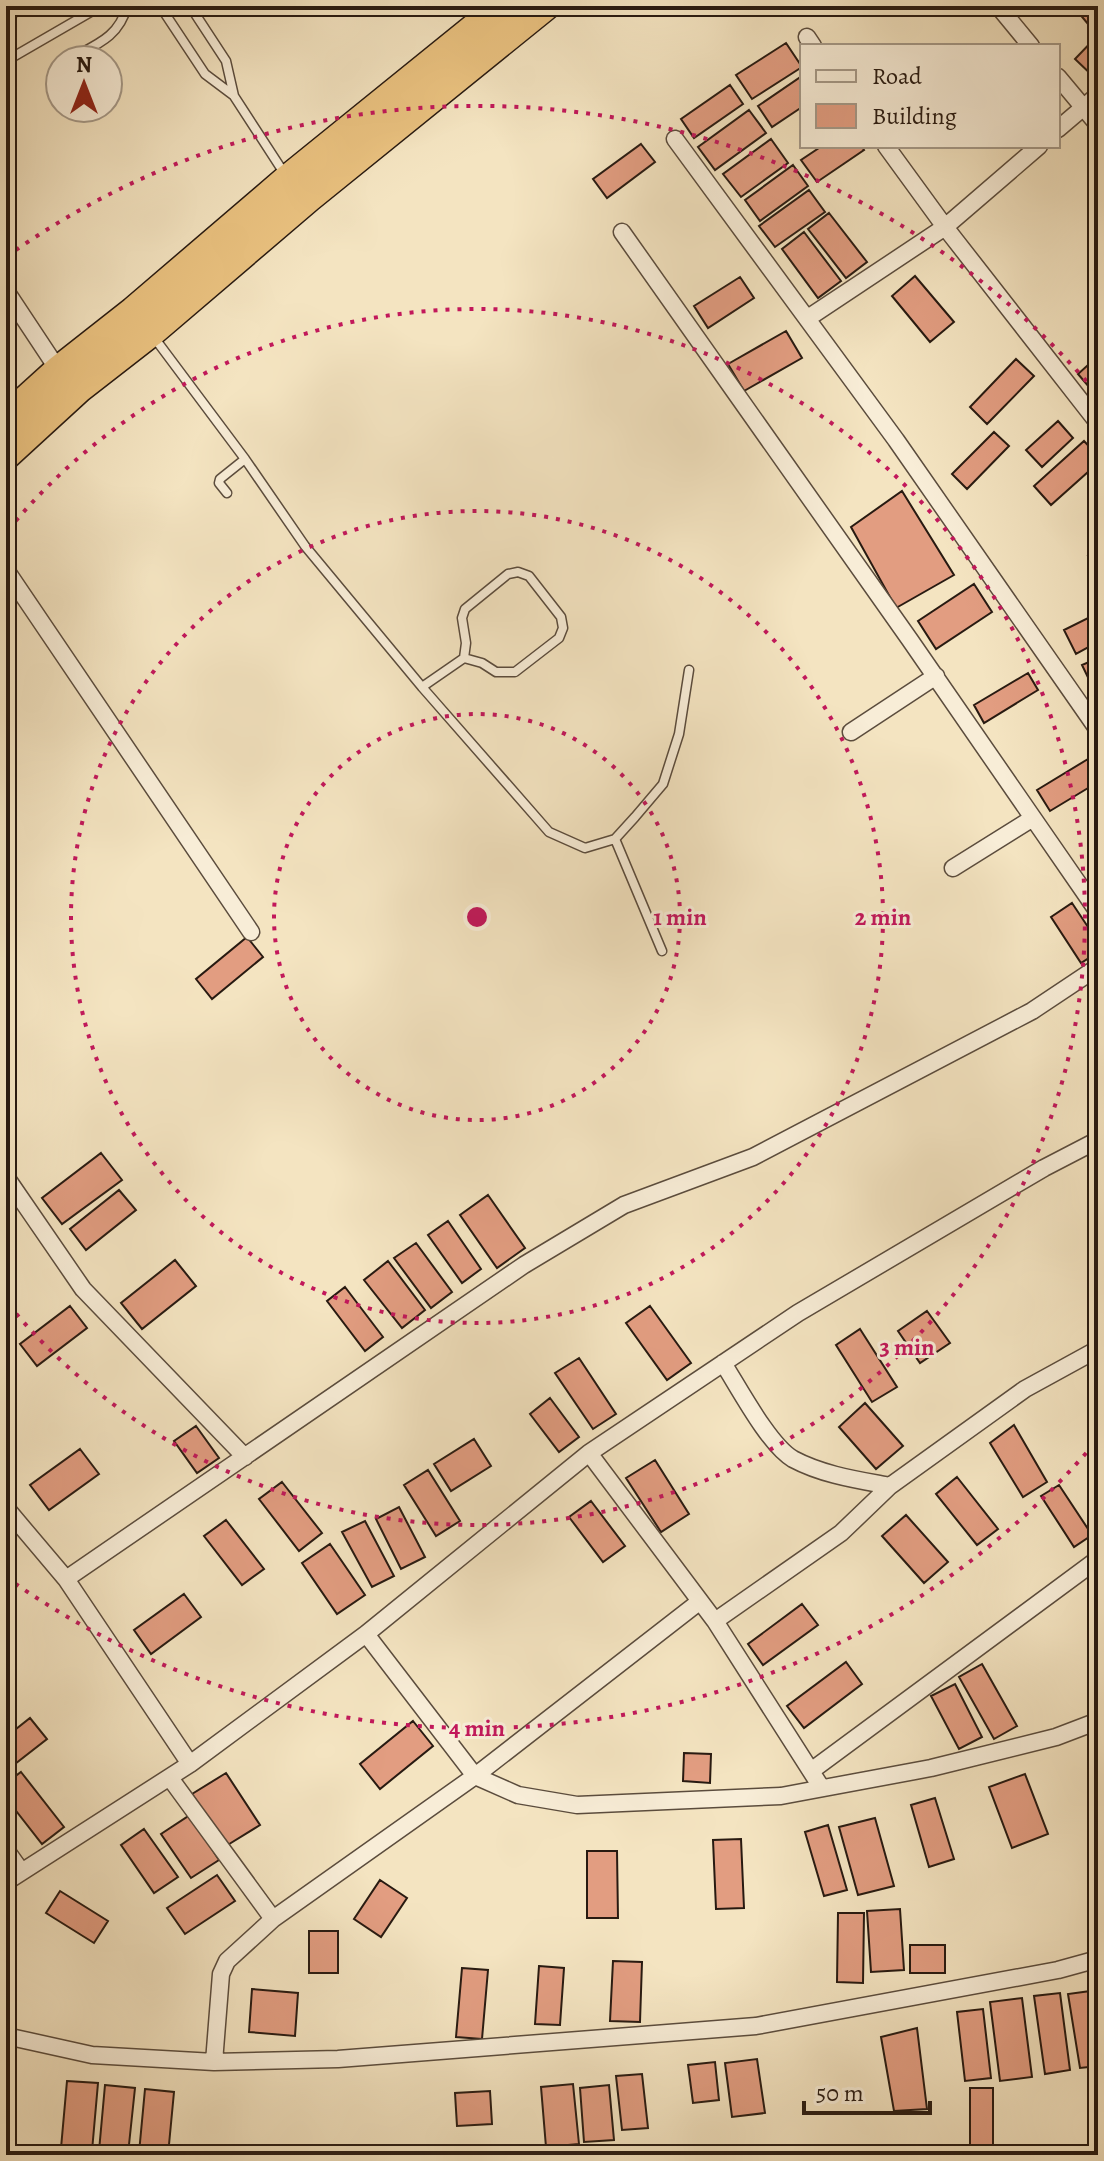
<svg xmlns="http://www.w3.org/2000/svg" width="1104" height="2161" font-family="Alegreya,serif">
<rect width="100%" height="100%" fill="#f4e4c1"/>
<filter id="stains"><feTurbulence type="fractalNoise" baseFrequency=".0025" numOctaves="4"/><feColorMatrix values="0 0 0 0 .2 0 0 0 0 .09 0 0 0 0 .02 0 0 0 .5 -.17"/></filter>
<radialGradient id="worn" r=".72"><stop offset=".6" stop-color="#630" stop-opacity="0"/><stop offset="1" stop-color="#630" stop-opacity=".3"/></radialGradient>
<path fill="#e29d81" stroke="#281a11" stroke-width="2" d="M6,6H34L6,23Z
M1073,6H1098V15L1088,24Z
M1098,35V77L1096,79L1075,59Z
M786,43L802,67L752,99L736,75Z
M802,76V107L772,127L758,106Z
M730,85L743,104L694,138L681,119Z
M749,110L766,133L715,170L698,147Z
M771,139L788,163L741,197L723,174Z
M641,144L655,162L607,198L593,179Z
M822,146H861L864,150L817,182L801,160Z
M793,165L808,186L760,221L745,200Z
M809,190L825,212L775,247L759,226Z
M829,213L867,262L846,278L808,229Z
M804,232L841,281L818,298L782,249Z
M915,276L954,322L930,342L892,296Z
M740,277L754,298L708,328L694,306Z
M786,331L802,358L744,391L728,364Z
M1098,356V392L1095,394L1078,374Z
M1016,359L1034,376L987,424L970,407Z
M1058,421L1073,438L1042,467L1026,450Z
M994,432L1009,446L967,489L952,474Z
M1084,441L1098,456V463L1051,505L1034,486Z
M902,491L954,575L896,608L851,527Z
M1098,548V568L1088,556Z
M974,584L992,612L936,649L918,621Z
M1098,613V642L1076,654L1064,630Z
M1098,658V688L1094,690L1082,665Z
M1028,673L1038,690L984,723L974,705Z
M1088,759L1098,774V782L1050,811L1037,790Z
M1072,903L1098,942V952L1081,963L1051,917Z
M247,937L263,957L212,999L196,979Z
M101,1153L122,1180L62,1224L42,1198Z
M119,1190L136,1210L86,1250L70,1229Z
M488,1195L525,1248L497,1268L460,1215Z
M448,1221L481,1269L462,1283L428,1235Z
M416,1243L452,1292L431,1308L394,1258Z
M175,1260L196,1286L142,1329L121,1303Z
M388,1261L425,1310L402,1328L364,1280Z
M345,1287L383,1337L365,1351L327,1301Z
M70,1306L87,1328L37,1366L20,1344Z
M650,1306L691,1363L667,1380L626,1323Z
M927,1311L950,1343L920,1363L898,1331Z
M860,1329L897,1387L872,1402L836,1345Z
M579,1358L616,1414L593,1429L555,1373Z
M550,1398L579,1437L559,1452L530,1414Z
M865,1403L903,1446L876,1469L839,1427Z
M1014,1425L1047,1482L1023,1497L990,1443Z
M196,1426L219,1458L197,1473L174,1441Z
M474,1439L491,1466L451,1491L434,1464Z
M80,1449L99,1474L49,1510L30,1485Z
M655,1460L689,1514L661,1532L626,1478Z
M428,1470L460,1521L436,1536L404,1485Z
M957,1477L998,1529L977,1545L936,1494Z
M282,1482L322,1533L299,1551L259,1499Z
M1059,1485L1092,1535L1074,1547L1041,1496Z
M591,1501L625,1546L603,1562L569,1517Z
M399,1507L425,1557L401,1569L376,1519Z
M906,1515L948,1562L924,1583L882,1536Z
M226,1520L264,1569L242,1585L204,1536Z
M365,1521L394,1576L372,1587L342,1532Z
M330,1544L365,1595L337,1614L302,1563Z
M184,1594L201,1617L151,1654L134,1630Z
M802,1604L818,1625L763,1665L748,1644Z
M846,1662L862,1684L804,1728L787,1706Z
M982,1664L1017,1726L994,1739L959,1677Z
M955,1684L982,1737L959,1749L931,1696Z
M30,1718L47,1739L6,1771V1737Z
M413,1721L433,1746L380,1789L360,1764Z
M684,1753L711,1754L710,1783L683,1781Z
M21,1772L64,1827L42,1844L6,1798V1783Z
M226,1773L260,1825L226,1846L192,1794Z
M1025,1774L1048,1834L1012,1848L989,1787Z
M935,1798L954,1859L929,1867L911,1805Z
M190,1815L219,1860L191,1878L161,1834Z
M875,1818L894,1886L858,1895L839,1827Z
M828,1825L847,1890L824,1896L805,1832Z
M144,1829L178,1877L154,1893L121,1845Z
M741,1839L744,1908L716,1909L713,1840Z
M587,1851H617L618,1918H587Z
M217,1875L235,1901L185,1934L167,1908Z
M380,1880L407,1898L381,1937L354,1919Z
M60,1891L108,1921L94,1943L46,1913Z
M900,1909L904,1970L871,1972L867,1911Z
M838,1913H864L863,1983L837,1982Z
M309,1931H338V1973H309Z
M910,1945H945V1973H910Z
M613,1961L642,1962L640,2022L610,2021Z
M539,1966L564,1968L560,2025L535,2024Z
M462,1968L488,1970L482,2039L456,2037Z
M252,1989L298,1993L295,2036L249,2032Z
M1098,1990V2066L1080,2068L1068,1994Z
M1060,1993L1070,2070L1045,2074L1034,1996Z
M1022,1998L1032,2077L1000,2081L990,2002Z
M983,2009L991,2078L965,2081L957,2012Z
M917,2028L927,2109L894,2111L881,2037Z
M757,2059L765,2113L732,2117L725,2063Z
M715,2062L719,2100L693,2103L688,2065Z
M642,2074L648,2128L622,2130L616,2076Z
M67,2081L98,2083L92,2151L61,2148Z
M573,2084L579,2144L546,2147L541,2087Z
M105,2085L135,2088L128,2154L99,2151Z
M609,2085L614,2140L584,2142L580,2088Z
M970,2088H993V2152H970Z
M145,2089L174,2092L168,2155L139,2153Z
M490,2091L492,2124L457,2126L455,2093Z"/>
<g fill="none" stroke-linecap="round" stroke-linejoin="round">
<g stroke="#5b4c3d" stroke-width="11">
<path id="lane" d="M160,6L205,74L233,95
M190,6L226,61L234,96L286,176
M68,60C95,45 119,38 127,6
M6,61L101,6
M153,336L245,459L305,546L422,687L549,832L585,848L615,839L635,817L663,784L679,734L689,670
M227,493L219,483L220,479L245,459
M422,687L464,658L466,643L462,618L465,609L508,574L518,572L529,576L561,617L563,628L559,638L515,672H496L482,663L464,658
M615,839L662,951"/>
</g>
<g stroke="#5b4c3d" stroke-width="19">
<path id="street" d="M998,6L1031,46
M807,37L813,46
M1058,77L1098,125
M1058,129L1098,95
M675,139L896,440L1098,730
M886,146L945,227L1098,423
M622,232L910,640L1098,912
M6,291L59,371
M808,318L945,227L1039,146
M6,570L251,932
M851,732L936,676
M953,868L1033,818
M6,1177L83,1289L245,1457
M723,1363C739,1388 769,1445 793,1459C823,1475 858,1480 890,1486
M589,1453L715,1621L821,1787
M6,1508L66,1579L190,1764
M66,1579L524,1265L624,1205L753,1157L1032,1011L1098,967
M715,1621L841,1533L890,1486L1025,1389L1098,1349
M366,1634L475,1776L518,1795L577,1805L781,1796L931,1768L1056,1737L1098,1721
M811,1771L1098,1559
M170,1778L273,1919
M6,1850L21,1871
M6,1882L190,1764L366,1634L589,1453L798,1313L1044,1168L1098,1140
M6,2036L92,2055L214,2062L338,2059L756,2026L1058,1970L1098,1959
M214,2062L221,1974L227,1961L273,1919L475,1776L699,1602
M1092,2155L1098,2154"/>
</g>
<g stroke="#281a11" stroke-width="33">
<path id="highway" d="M6,419L59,371L134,312L288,180L503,6
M6,454L78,388L150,332L308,197L544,6"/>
</g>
<use href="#lane" stroke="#f8edd7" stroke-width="8"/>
<use href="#street" stroke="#f8edd7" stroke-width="16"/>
<use href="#highway" stroke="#eac280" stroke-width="30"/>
</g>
<g fill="none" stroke="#c2185b" stroke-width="4" stroke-dasharray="4 8">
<circle cx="477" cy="917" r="203"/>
<circle cx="477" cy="917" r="406"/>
<path d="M8 530A608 608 0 1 1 8 1304"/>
<path d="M1094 1444A811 811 0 0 1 6 1577M6 257A811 811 0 0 1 1094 390"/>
</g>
<circle cx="477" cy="917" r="12" fill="#c2185b" stroke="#f8edd7" stroke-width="4"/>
<g font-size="24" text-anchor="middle" font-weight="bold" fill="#c2185b" stroke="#f8edd7" stroke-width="6" stroke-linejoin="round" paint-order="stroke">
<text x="680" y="925">1 min</text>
<text x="883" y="925">2 min</text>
<text x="907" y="1355">3 min</text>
<text x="477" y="1736">4 min</text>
</g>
<rect width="1104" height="2161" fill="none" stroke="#f4e4c1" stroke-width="32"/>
<rect x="8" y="8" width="1088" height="2145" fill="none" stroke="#281a11" stroke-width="4"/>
<rect x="16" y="16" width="1072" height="2129" fill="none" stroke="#281a11" stroke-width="2"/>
<rect x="800" y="44" width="260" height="104" fill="#f8edd7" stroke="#a59988" stroke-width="2"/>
<rect x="816" y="70" width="40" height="12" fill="#f8edd7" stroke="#a59988" stroke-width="2"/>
<text x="872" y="84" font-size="24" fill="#281a11">Road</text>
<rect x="816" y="104" width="40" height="24" fill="#e29d81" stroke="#a59988" stroke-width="2"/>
<text x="872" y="124" font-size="24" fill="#281a11">Building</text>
<g transform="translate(84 84)"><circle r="38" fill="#f8edd7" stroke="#a59988" stroke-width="2"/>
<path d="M0-6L14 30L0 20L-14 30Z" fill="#8f2418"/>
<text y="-12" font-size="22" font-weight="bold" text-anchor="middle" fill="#281a11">N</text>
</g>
<path d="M804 2101v12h126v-12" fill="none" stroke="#281a11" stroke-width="4"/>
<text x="816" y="2101" font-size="24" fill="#281a11" stroke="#f8edd7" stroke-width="6" paint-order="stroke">50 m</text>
<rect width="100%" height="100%" filter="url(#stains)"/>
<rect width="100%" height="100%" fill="url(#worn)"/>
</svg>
